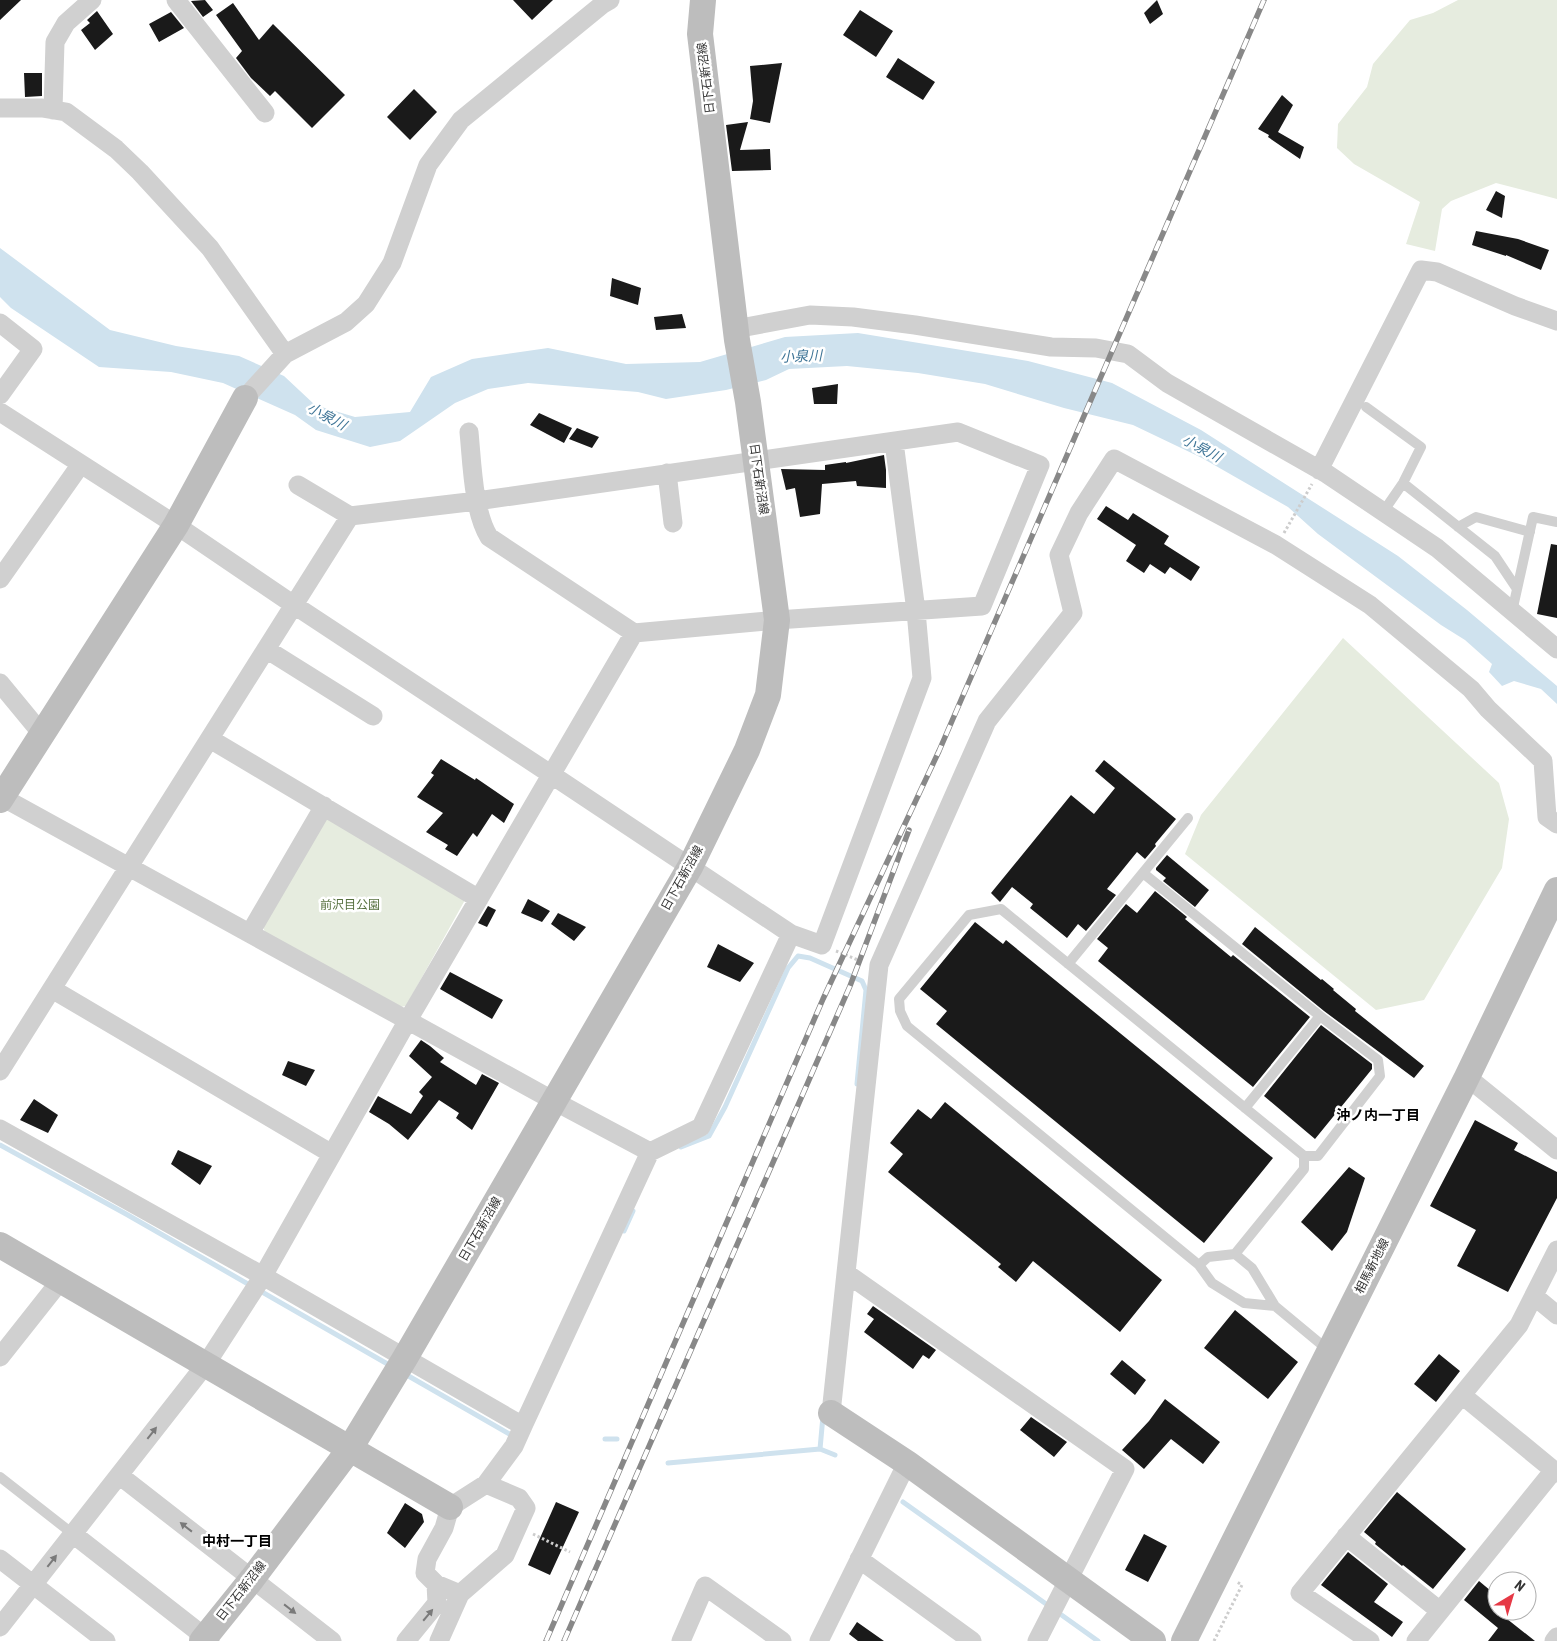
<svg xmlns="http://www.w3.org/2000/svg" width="1557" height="1641" font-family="'Roboto Condensed','Noto Sans JP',sans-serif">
<rect width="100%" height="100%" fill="#fff"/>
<path fill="#e6ecdf" d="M1458,0H1557V199L1496,183L1451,201L1442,209L1435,251L1406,244L1420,202L1354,164L1337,148L1338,124L1367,87L1373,64L1410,20L1433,13Z
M1343,638L1499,783L1509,819L1502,868L1424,1000L1376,1010L1185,854L1201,815Z
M330,817L465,900L406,1006L400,1007L265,933L262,923L323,819Z"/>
<path fill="#cfe2ee" d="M0,248L110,330L176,346L239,356L284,376L315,405L355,417L410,412L431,377L472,359L548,348L626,364L700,362L785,337L858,333L1028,361L1112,383L1201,430L1398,556L1467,610L1557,686V704L1541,689L1514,681L1502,686L1489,672L1492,664L1465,640L1441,625L1318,534L1288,507L1202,458L1133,425L1064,408L985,384L918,373L847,366L789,369L766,380L726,390L666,399L638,392L528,383L488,389L455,403L400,441L370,447L316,430L295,415L223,383L171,372L99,367L11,308L0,297Z"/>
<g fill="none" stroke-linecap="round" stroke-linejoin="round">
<path stroke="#cfe2ee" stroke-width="5" d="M0,1145L126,1214L391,1366
M681,1147L709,1136L725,1107L788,968L798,956L810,958L862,981L866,990L857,1084
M624,1231L633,1211
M405,1374L513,1436
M605,1439H617
M820,1449L823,1416
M668,1463L820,1449L835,1455
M903,1502L1098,1641"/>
</g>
<path fill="#1a1a1a" d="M0,0H21L0,20Z
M205,0L213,10L203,17L191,1Z
M513,0H553L532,20Z
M1157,0L1163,14L1150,24L1144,13Z
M233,3L259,40L273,24L345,95L312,128L275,91L270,96L251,78L236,58L242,51L216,15Z
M860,10L893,31L876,57L843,35Z
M97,11L113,34L95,50L81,30L90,23L87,20Z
M171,12L184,28L159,42L149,24Z
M898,58L935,82L923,100L886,77Z
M782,63L770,123L750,119L753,101L750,66Z
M24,73H42V96L25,97Z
M414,89L437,112L410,140L387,117Z
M1282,95L1293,105L1278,132L1304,147L1300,159L1268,137L1269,135L1258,129Z
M748,122L740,150L770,149L771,170L732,171L726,125Z
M1496,191L1505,196L1502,218L1486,210Z
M1476,231L1518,239L1549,250L1541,270L1506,255V256L1472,245Z
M612,278L641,288L638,305L610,296Z
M682,314L686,328L656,330L654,317Z
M838,384L837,404H814L812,388Z
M539,413L572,428L564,443L530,425Z
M577,428L599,437L592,448L569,439Z
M884,455L886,470V488L857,486L856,481L822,484L820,514L800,517L795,488L786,490L781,469L825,470V465L846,462V463Z
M1106,506L1128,520L1133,513L1169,536L1164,544L1200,567L1191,581L1170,567L1165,574L1150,564L1144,573L1126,561L1136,545L1097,519Z
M1551,544L1557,545V618L1537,614Z
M441,759L475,780L476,778L514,804L504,823L492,814L477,837L473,833L457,856L445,849L448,845L426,832L443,813L417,797L434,775L431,773Z
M1104,760L1176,819L1155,844L1156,846L1145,859L1137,852L1107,889L1116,895L1086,931L1078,924L1067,938L1030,908L1033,904L1012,887L1000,902L991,893L1071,795L1094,814L1115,788L1095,771Z
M1167,855L1209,890L1195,907L1163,881L1166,878L1156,870V868Z
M1155,891L1187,917L1185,919L1231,957L1233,955L1310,1017L1253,1087L1098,961L1108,948L1097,939L1126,904L1137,913Z
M528,899L550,911L542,922L521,913Z
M488,906L496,910L487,927L478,923Z
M558,913L586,927L574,941L551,924Z
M975,922L1003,944L1006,940L1273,1158L1204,1243L936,1024L947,1011L920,989Z
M1255,927L1321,980L1322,979L1334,989L1333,990L1356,1009L1355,1011L1424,1066L1414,1078L1324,1011L1242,944Z
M718,944L754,963L740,982L707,967Z
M450,972L503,1000L492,1019L440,989Z
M1321,1025L1372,1064V1069L1315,1139L1264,1096Z
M421,1040L430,1046L444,1058L440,1062L476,1085L482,1074L499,1083L472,1130L456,1118L459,1113L439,1100L408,1140L389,1124L369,1112L378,1096L411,1114L423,1096L419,1092L432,1077L409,1056Z
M288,1061L315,1070L306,1086L282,1075Z
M34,1099L58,1115L48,1133L20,1120Z
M945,1102L1162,1280L1120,1332L1033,1261L1016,1282L998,1267L1001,1264L888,1172L903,1154L890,1143L918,1109L931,1119Z
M1475,1120L1518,1143L1514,1150L1557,1172V1198L1508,1292L1457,1266L1476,1230L1430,1206Z
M178,1150L212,1166L200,1185L171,1164Z
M1349,1167L1365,1178L1347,1232L1332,1251L1301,1222Z
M873,1306L936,1350L929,1359L923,1355L913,1369L864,1332L874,1319L867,1314Z
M1235,1310L1298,1362L1268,1399L1204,1348Z
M1439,1354L1460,1371L1436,1402L1414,1384Z
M1122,1360L1146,1380L1135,1395L1110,1374Z
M1165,1399L1220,1442L1203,1464L1171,1439L1144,1469L1122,1450L1149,1421Z
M1031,1417L1067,1442L1054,1457L1020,1430Z
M1397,1492L1466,1549L1433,1589L1403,1565L1402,1566L1375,1544L1376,1542L1364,1532Z
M556,1502L579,1512L550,1575L528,1565Z
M405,1503L422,1514L424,1522L405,1548L387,1533Z
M1144,1534L1167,1546L1148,1582L1125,1570Z
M1348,1552L1388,1584L1374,1602L1403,1622L1392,1637L1321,1585Z
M1479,1581L1497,1596V1611L1535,1641H1488L1498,1628L1464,1600Z
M857,1622L884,1641H858L849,1634Z"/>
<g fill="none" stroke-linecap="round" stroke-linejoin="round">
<path stroke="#cdcdcd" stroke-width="3" stroke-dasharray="2.5 2.5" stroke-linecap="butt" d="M1284,533L1312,484
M836,951L863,962
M533,1534L570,1552
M1214,1641L1242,1585L1237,1582"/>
<path stroke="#d0d0d0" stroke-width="10" d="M1366,407L1421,447L1403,483L1383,512
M1403,483L1495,556L1517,589
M1458,527L1476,517L1530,532
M1512,612L1533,517L1557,522
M1143,873L1320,1016L1378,1060L1380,1076L1318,1156H1304
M1068,964L1188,818
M1245,1108L1320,1016
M1235,1254L1252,1268L1275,1306L1244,1303L1212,1283L1199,1265L1208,1257Z
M1199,1265L907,1026L900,1011L899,999L969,915L1001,909L1304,1156V1169L1235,1254
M1275,1306L1328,1350
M0,1477L73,1534"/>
<path stroke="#d0d0d0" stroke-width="19" d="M176,0L265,113
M0,108H42L66,112L116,149L140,172L210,248L285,354L245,398
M53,110L55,42L66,23L92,0
M0,323L33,349L0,395
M735,329L810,315L853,317L915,325L1051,347L1096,348L1128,354L1167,383L1327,474L1437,548L1557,649
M285,354L346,322L366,304L392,263L428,165L461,120L603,4L610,0
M0,412L176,525L294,605L552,775L791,934L701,1127L650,1152L523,1426L263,1276L0,1129
M469,432C472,462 473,511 489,537L634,633
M1319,470L1421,270L1437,272L1515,306L1557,321
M667,473L673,523
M298,485L350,516
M0,579L81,464
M266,649L373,716
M0,683L42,734
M210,739L479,899
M0,796L554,1101L650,1152
M250,933L324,806
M791,934L822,945L922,678L916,611L894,442
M52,989L332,1154
M0,1071L350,516L477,501L958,432L1040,465L982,606L777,620L634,633L408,1020L263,1276L206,1364L0,1627
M1467,1077L1557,1150
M846,1273L1125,1469L1037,1641
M1534,1296L1557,1315
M0,1357L61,1280
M1462,1395L1557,1473
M831,1413L879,965L987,721L1073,613L1059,555L1079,513L1114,459L1276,545L1370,605L1471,689L1488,709L1543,761L1547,817L1557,824
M119,1475L332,1641
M486,1484L519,1498L526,1508L505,1555L460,1594L436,1584L425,1573L427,1559L444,1528L450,1507Z
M486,1484L514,1446L523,1426
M73,1534L210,1641
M1346,1536L1440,1611
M0,1559L106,1641
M859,1559L972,1641
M406,1641L437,1603L436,1584
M439,1641L460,1594
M681,1641L705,1586L782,1641
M819,1641L907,1463
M1370,1641L1300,1593L1519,1325L1557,1250
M1416,1641L1554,1470
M1554,1641L1557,1637"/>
<path stroke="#bdbdbd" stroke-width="26" d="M0,800L176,525L245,398
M0,1245L450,1507
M831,1413L907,1463L1153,1641
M202,1641L252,1579L349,1450L405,1358L690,867L747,750L768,695L777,620L748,402L737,340L700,34L703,0
M1184,1641L1467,1077L1557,890"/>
<g stroke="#888" stroke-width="5.5">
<path id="rail" d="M546,1641L823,999L939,751L1264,0
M564,1641L850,986L909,830"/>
</g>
<use href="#rail" stroke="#fff" stroke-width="4" stroke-dasharray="11" stroke-linecap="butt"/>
</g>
<defs><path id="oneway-solid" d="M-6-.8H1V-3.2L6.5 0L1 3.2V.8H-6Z" transform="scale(1.25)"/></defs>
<g fill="#7a7a7a">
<use href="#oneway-solid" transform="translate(152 1433) rotate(-52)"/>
<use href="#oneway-solid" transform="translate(186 1527) rotate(-142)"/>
<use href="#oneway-solid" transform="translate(52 1561) rotate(-52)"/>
<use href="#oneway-solid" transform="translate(290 1609) rotate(38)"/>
<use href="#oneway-solid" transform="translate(428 1615) rotate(-50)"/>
</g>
<g text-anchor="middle" stroke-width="5" stroke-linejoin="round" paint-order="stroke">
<g font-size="12" fill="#333" stroke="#fff">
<text transform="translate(706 78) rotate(-97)" y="4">日下石新沼線</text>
<text transform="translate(759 479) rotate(82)" y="4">日下石新沼線</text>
<text transform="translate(682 878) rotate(-61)" y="4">日下石新沼線</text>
<text transform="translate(480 1229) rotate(-60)" y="4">日下石新沼線</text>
<text transform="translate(1372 1266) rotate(-63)" y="4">相馬新地線</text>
<text transform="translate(241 1591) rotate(-52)" y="4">日下石新沼線</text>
</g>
<g font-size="12" fill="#56703f" stroke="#fff">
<text x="350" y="909">前沢目公園</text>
</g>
<g font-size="14" font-style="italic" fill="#3f7597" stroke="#fff">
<text transform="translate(801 356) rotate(-2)" y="5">小泉川</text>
<text transform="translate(327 416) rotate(28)" y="5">小泉川</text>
<text transform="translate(1202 448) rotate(28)" y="5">小泉川</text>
</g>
<g font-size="14" font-weight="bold" fill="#000" stroke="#fff">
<text x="1378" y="1120">沖ノ内一丁目</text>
<text x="237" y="1546">中村一丁目</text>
</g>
</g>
<g transform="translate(1512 1596) rotate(38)"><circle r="24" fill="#ffffff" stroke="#adadad"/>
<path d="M0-4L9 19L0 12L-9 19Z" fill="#e63946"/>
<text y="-8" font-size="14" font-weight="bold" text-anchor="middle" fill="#333333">N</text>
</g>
</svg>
